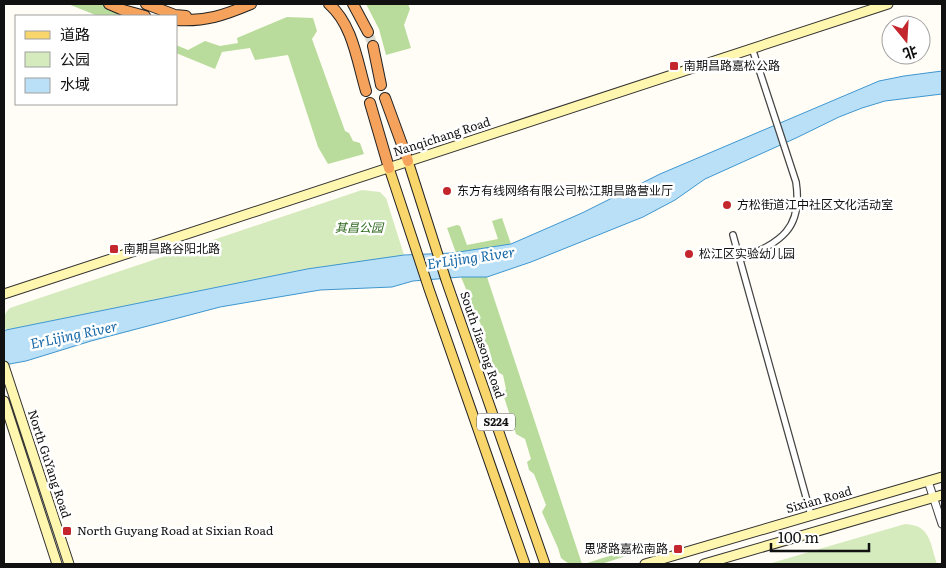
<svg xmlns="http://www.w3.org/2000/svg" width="946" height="568" font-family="Literata,'Noto Sans SC',serif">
<rect width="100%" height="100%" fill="#fffdf5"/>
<path fill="#d5ebbd" d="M362,190L380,192L386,198L404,255L374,261L307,269L6,330C3,321 3,314 10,308Z
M905,524C931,525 930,544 937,564H768Z"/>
<path fill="#b9dc9c" d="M68,4H114L125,16H98Z
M366,4H408L410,9L404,25L411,48L386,55L379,29Z
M287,17L313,18L317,31L312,39L345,131L349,133L353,141L360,143L364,154L328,164L318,147L288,55L255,60L250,48L222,52L215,69L176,53V45L188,50L205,41L220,46L238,43L237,38Z
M502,218L511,244L456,253L447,228L457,225L460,226L467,245L498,239L492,221Z
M461,277H487L582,564H569L561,558L558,548L542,512L546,505L534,474L529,470L527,462L531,459L525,439L516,434L503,394L506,389L503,375L492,369V360L488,345L484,343L486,337Z
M653,542L652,548L601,564H584Z"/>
<path fill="#b9e0f7" stroke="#3f96cf" d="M942,71V94L885,101L862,108L839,117L796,138L705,179L675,200L643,217L531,262L487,277H461L413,281L392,287L320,290L220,307L91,341L26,361L4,365V331L6,330L307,269L404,255L452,253L511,244L582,213L660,174L879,81L904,76Z"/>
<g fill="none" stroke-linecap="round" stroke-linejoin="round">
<path stroke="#dbdad3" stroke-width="10" stroke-dasharray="10 5" stroke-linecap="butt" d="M368,32L373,46"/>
<g stroke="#444" stroke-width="8">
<path id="minor" d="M733,235L811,515
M741,259C781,242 803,229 796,182L752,48"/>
</g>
<g stroke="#444" stroke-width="9">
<path id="tertiary" d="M928,481L942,524"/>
</g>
<g stroke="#333" stroke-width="11">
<path id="secondary" d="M4,294L888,4
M4,366L69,564
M4,401L57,564
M645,564L942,477
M704,564L942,495"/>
</g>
<g stroke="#222" stroke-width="11">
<path id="primary" d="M408,161L446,280L545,564
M389,168L429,289L525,564"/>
</g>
<g stroke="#222" stroke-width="12">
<path id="motorway" d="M109,4L123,10L145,16
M146,4L175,15L186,16
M329,4C353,25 357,61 366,91
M353,4L368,32
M176,20C205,22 225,15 251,4
M373,46L381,85
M385,98L408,161
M370,103L389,168"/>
</g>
<use href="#minor" stroke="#fff" stroke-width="5.5"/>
<use href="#tertiary" stroke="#fff" stroke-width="7"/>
<use href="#secondary" stroke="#fff6b0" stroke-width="9"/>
<use href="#primary" stroke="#f9d66b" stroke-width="9"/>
<use href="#motorway" stroke="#f5a25d" stroke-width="10"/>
</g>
<g fill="#c4262e" stroke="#fff" stroke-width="2">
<rect x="669" y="61" width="10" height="10" rx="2.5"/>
<circle cx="447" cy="191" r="5"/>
<circle cx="727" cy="205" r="5"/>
<rect x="109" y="244" width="10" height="10" rx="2.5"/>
<circle cx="689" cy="254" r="5"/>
<rect x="62" y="526" width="10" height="10" rx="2.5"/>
<rect x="673" y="544" width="10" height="10" rx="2.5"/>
</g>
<g text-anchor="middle" stroke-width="5" stroke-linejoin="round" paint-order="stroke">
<rect fill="#fff" stroke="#585858" stroke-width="1" x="477" y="413.5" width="38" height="17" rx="4"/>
<g font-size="11" font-weight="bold" fill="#111">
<text x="496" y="426">S224</text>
</g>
<g font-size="12" fill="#111" stroke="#fff" text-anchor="start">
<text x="684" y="70">南期昌路嘉松公路</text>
<text x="457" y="195">东方有线网络有限公司松江期昌路营业厅</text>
<text x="737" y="209">方松街道江中社区文化活动室</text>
<text x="124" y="253">南期昌路谷阳北路</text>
<text x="699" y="258">松江区实验幼儿园</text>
<text x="77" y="535">North Guyang Road at Sixian Road</text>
<text x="668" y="553" text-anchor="end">思贤路嘉松南路</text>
</g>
<g font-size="12" fill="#111" stroke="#fff">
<text transform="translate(442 137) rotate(-18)" y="4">Nanqichang Road</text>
<text transform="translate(482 345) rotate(71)" y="4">South Jiasong Road</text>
<text transform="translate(49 464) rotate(72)" y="4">North GuYang Road</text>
<text transform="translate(819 500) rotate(-16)" y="4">Sixian Road</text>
</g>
<g font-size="12" font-style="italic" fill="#2f6b1f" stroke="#fff">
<text x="359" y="232">其昌公园</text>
</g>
<g font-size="14" font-style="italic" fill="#1768a6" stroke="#fff">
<text transform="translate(471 258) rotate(-8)" y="5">ErLijing River</text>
<text transform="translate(74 335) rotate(-12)" y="5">ErLijing River</text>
</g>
</g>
<rect width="946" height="568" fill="none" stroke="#111111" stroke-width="10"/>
<rect x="15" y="15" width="162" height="90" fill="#ffffff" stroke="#a0a0a0"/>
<rect x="25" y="31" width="25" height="8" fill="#f9d66b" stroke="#a0a0a0"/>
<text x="60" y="40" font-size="15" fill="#111111">道路</text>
<rect x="25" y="52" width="25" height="15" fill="#d5ebbd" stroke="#a0a0a0"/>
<text x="60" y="65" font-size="15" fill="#111111">公园</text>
<rect x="25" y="78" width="25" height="15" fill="#b9e0f7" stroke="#a0a0a0"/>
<text x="60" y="90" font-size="15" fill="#111111">水域</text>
<g transform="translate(906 40) rotate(162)"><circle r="24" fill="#ffffff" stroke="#a0a0a0"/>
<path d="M0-4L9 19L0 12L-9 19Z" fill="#c4262e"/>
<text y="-8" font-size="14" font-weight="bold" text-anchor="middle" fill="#111111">北</text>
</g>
<path d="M771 543v8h98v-8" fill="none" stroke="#111111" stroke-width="2.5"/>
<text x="778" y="543" font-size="15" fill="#111111" stroke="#ffffff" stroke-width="4" paint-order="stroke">100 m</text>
</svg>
